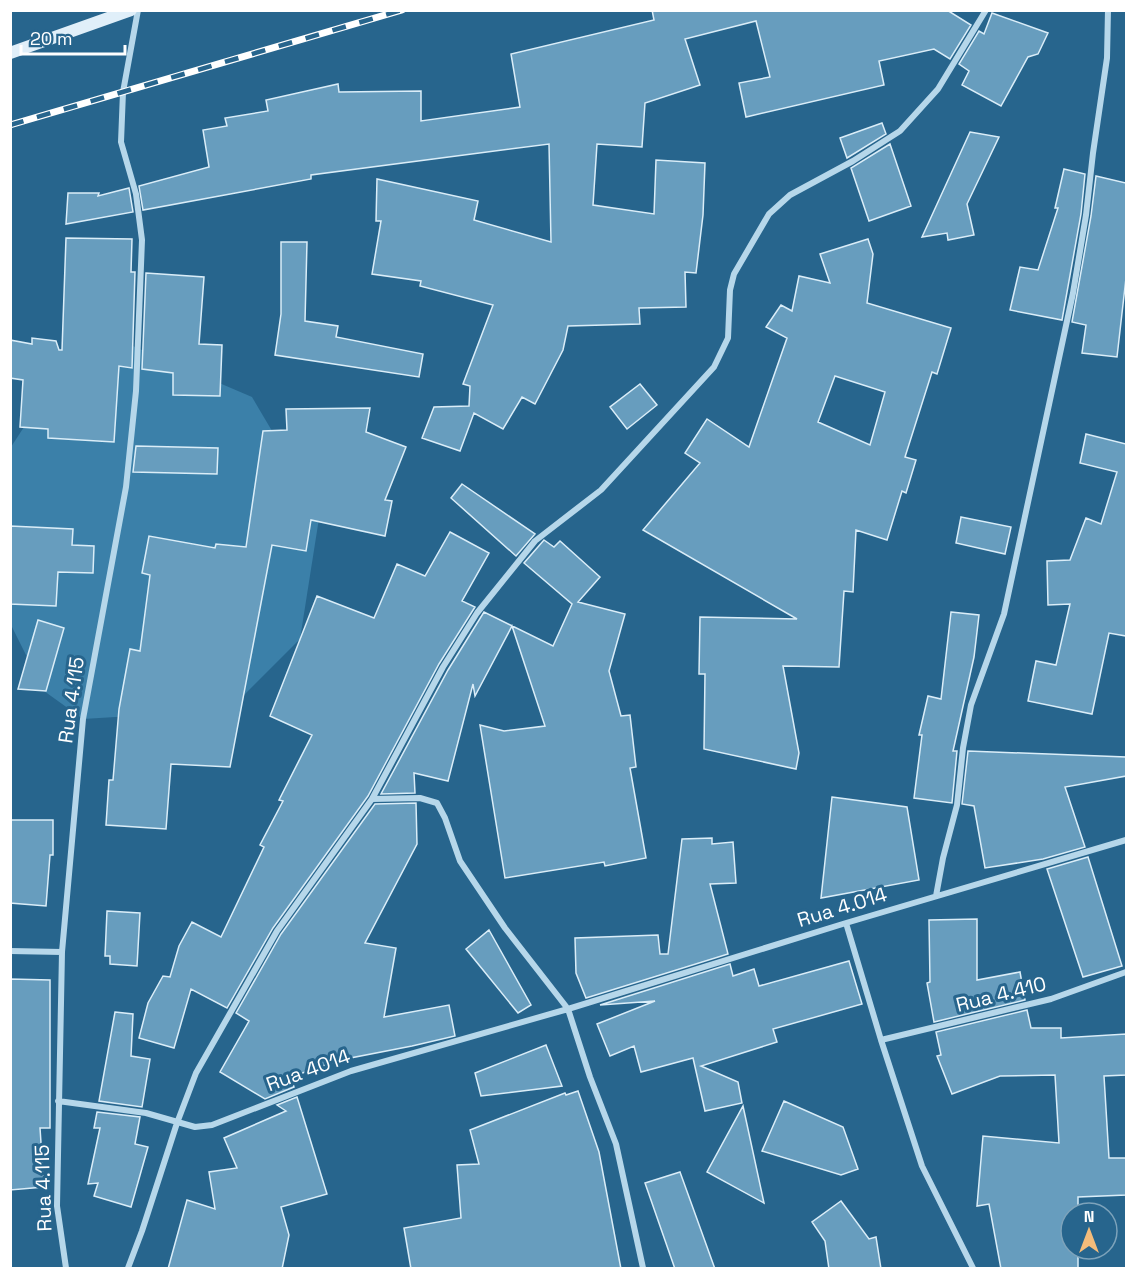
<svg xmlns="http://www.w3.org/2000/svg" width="1137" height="1279" font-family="'Space Grotesk',sans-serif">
<rect width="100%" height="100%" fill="#27658d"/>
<path fill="#3b80a9" d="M121,341L252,397L320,512L300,639L229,710L83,719L44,691L11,625V447L57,376Z"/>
<path fill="#679dbe" stroke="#daedf8" stroke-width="1.5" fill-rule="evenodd" d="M652,10H947L971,25L950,59L934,49L879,61L884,85L746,117L739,83L770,77L756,21L685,39L700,85L645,103L642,147L597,144L593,205L654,214L656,160L705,163L703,215L696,273L685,272L686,307L639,308L640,324L568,326L563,350L535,404L522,397L503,429L474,413L460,451L422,438L434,407L469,406L470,386L463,384L493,305L420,286L421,281L372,274L381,221H376L377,179L478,201L474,220L551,242L549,144L311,175V179L143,210L139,186L209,167L203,130L227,126L225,118L268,111L266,100L338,84L339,92L421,91V121L520,107L511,54L654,20Z
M992,13L1048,33L1038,54L1028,57L1001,106L962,85L969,71L959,64L979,31L984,34Z
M882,123L886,134L847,158L840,138Z
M970,132L999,137L967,204L974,235L948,240L947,233L922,237Z
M890,144L911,206L869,221L851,168Z
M1064,169L1085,174L1081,214L1062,320L1010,310L1020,267L1038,270L1058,208H1055Z
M1096,176L1126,183V278L1117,357L1082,353L1086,325L1072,322L1091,216Z
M129,188L133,212L66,224L68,193H99L98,196Z
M66,238L132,239L131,272H135L132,368L119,366L114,442L48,438V429L20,427L23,380L10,378V340L32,344V338L56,341L59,350H62Z
M868,239L873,254L867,303L951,328L937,374L932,372L905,457L916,460L906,493L902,491L887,540L856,530L853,592L844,591L839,667L783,666L799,753L796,769L704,749L705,674H699L700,617L797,619L643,530L700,463L685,453L707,419L749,447L787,338L766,327L781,305L792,311L799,276L830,283L820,254ZM835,376L885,392L870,445L818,422Z
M281,242H307L305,321L338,326L336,337L423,354L419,377L275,355L281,314Z
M146,273L204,277L199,344L222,345L220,396L173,395V373L142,369Z
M640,384L657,405L627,429L610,407Z
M370,408L366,432L406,447L385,500L392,501L385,536L311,520L306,551L272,545L230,767L171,764L166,829L106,825L109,780H113L119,709L130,649L140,651L150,575L142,573L149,536L215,548L216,544L246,547L263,431L287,430L286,409Z
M1086,434L1126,444V636L1109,633L1092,714L1028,701L1036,661L1056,665L1070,604L1048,605L1047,561L1070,560L1086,518L1101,524L1117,472L1080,463Z
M136,446L218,448L217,474L133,472Z
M462,484L535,534L516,556L451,498Z
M961,517L1011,527L1005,554L956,543Z
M10,526L73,529L72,545L94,546L93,573L58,572L56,606L10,604Z
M450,532L489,553L462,601L475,607L439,664L368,796L273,928L227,1008L191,989L174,1048L139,1038L148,1003L163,976L170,977L179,946L192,922L221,937L264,847L260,845L283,801L279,800L312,735L270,716L317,596L374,618L397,564L425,576Z
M544,540L554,547L560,541L600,577L578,602L625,614L609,671L621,716L630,715L636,767L630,768L646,858L605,866L604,862L505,878L480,725L504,731L545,726L512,626L475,696L473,684L448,781L414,773L415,793L381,794L448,670L484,612L553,646L572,604L524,563Z
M951,612L979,615L974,657L953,751H957L952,803L914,798L922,735H919L928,696L941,699Z
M38,620L64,628L46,691L18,689Z
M968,751L1126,757V776L1065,787L1085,847L1043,859L985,868L974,806L962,804Z
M832,797L907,807L919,880L821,898Z
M416,803L417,844L365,943L396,948L384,1017L449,1005L455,1036L412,1046L345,1059V1058L291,1077L294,1087L265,1099L220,1072L249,1021L236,1013L281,934L375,804Z
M10,820H53V855H50L46,906L10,903Z
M712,838V844L733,842L736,883L710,884L728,954L586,998L576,973L575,938L658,935L660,954H668L682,839Z
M1088,857L1122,966L1083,977L1047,869Z
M107,911L140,913L137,966L110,964V956H105Z
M977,919V980L1020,972L1025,1000L934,1022L927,983L930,982L929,920Z
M489,930L531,1005L518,1013L466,949Z
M849,961L862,1004L773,1029L777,1042L701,1066L738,1082L742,1103L705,1111L693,1058L641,1072L634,1046L610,1056L597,1024L655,1001L600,1005L730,964L733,976L754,969L759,986Z
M10,979L50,980V1128H40L44,1187L10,1190Z
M1027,1010L1031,1028H1061V1038L1126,1034V1075L1104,1076L1109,1158H1126V1195L1078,1197V1213H1071V1249H1078V1269H1001L989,1204L977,1206L983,1136L1059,1143L1055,1075L1000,1076L952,1094L937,1056L941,1055L936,1032Z
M115,1012L133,1014L131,1056L150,1059L142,1107L99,1101Z
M546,1045L562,1086L481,1096L475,1073Z
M578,1091L599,1152L621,1269H411L404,1228L461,1218L457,1165L479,1164L470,1130L565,1093L566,1095Z
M297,1097L327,1194L281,1207L289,1235L282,1269H168L187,1200L215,1209L209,1172L237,1168L224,1138L286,1111L277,1105Z
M784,1101L843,1127L858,1169L841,1175L762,1151Z
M743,1106L764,1203L707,1172Z
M97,1112L140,1117L135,1144L148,1147L131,1207L94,1196L98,1183L88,1184L100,1128H94Z
M680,1172L715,1269H675L645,1183Z
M841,1201L869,1239L876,1237L881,1269H829L825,1241L812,1222Z"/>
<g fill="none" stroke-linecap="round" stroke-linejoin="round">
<path stroke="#b6d7ea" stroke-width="6" d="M372,799L420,798L437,803L445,818L460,861L505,928L568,1009L590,1077L616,1144L643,1268
M936,896L943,858L957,805L963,748L971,705L1004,614L1073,293L1086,215L1093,153L1107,58L1108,10
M846,923L881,1040L922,1166L973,1268
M10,951L62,952
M881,1040L1051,999L1126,972
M58,1101L146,1113L195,1127L212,1125L351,1071L568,1009L846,923L1126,840
M66,1268L57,1206L62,952L83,719L126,487L136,391L142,240L136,194L121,142L123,92L138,10
M128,1268L142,1231L177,1123L196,1073L277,931L372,799L443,667L477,613L535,541L601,490L714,367L728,338L730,290L734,274L769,214L790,195L853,161L900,131L938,89L986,10"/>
<path stroke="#e0eff9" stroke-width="12" d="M10,53L131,10"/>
<g stroke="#fff" stroke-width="7">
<path id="rail" d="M10,125L402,10"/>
</g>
<use href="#rail" stroke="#27658d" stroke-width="4.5" stroke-dasharray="14" stroke-linecap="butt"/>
</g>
<g text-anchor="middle" stroke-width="6" stroke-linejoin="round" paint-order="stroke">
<g font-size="20" fill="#fff" stroke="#27658d">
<text transform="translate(71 700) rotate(-82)" y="7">Rua 4.115</text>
<text transform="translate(842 907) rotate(-17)" y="7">Rua 4.014</text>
<text transform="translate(1001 994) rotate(-14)" y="7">Rua 4.410</text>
<text transform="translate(308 1070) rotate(-20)" y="7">Rua 4014</text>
<text transform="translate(43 1188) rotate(-92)" y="7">Rua 4.115</text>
</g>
</g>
<rect width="1137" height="1279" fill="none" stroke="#ffffff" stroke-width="24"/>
<g transform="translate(1089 1231)"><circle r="28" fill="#27658d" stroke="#7da3bb" stroke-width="1.5"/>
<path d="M0-4.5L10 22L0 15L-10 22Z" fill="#f3bc7b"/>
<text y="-9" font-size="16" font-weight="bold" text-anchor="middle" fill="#ffffff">N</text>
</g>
<path d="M21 45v9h104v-9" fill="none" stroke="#ffffff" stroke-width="3"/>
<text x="30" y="45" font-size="18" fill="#ffffff" stroke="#27658d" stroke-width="4.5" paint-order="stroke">20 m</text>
</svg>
